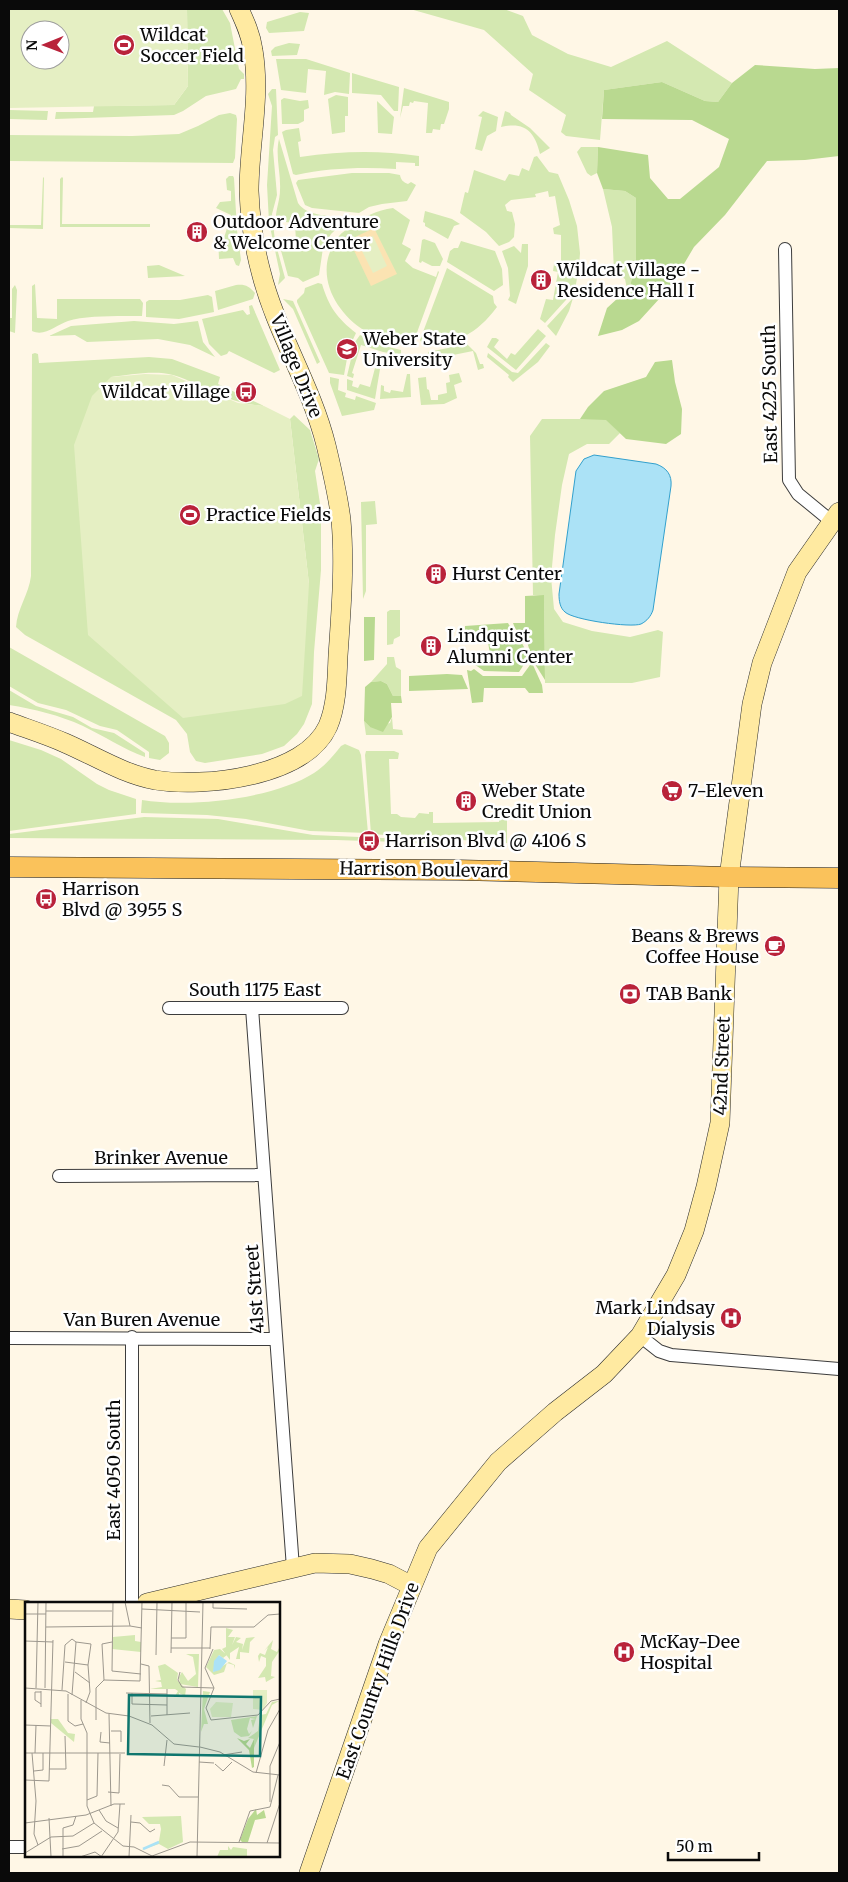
<svg xmlns="http://www.w3.org/2000/svg" width="848" height="1882" font-family="Merriweather,serif">
<rect width="100%" height="100%" fill="#fff7e6"/>
<path fill="#d4e8b1" d="M187,9H222L230,23L239,69L244,74V79H241L236,89L206,96L183,111L174,115L55,119L56,112H93L94,106L174,105L188,86Z
M410,9H504L523,16L532,35L568,54L611,67L667,41L732,83L718,102L705,101L662,82L604,90L600,140L566,136L561,132L566,115L529,90L533,74L484,30Z
M300,12L309,13L304,31L269,33L266,28L267,22Z
M289,43L300,44L297,55L272,56L271,51L275,47Z
M276,59H306L350,73L349,94L335,92L324,95L326,71L308,69L306,93L281,90Z
M352,73L399,87L398,111H394L381,95L352,93Z
M404,88L449,102V109L444,124H441L440,130L433,129L432,133H426L428,103L414,101L413,103L410,102L409,106H403L400,118Z
M272,89H276L278,135L275,137L273,150L277,195L272,214L275,241L285,278L278,285L280,274L269,222L267,185L272,106L268,94Z
M336,95L348,97V116H345V132L332,134L328,99Z
M284,98L300,101L308,100L309,108L304,110V121L298,124H282L281,100Z
M377,101L394,117L392,134L378,133Z
M9,110L48,111L47,120L9,119Z
M483,111L498,117L496,131L487,136L482,151L475,149L482,117L478,116Z
M505,111L510,113L511,115L530,128L550,148L540,154C535,132 525,121 501,127Z
M230,113L236,115L237,119L235,158L233,163L9,161V135L132,136L179,134L198,126L219,115Z
M299,128L301,141L298,142L300,157C342,151 378,150 419,156V166H415V163L396,162V169C362,167 328,168 296,175L293,174L282,132L286,130Z
M279,139L298,203C307,217 333,216 348,218L331,234L323,248L319,275L303,282L298,278L288,276L280,247L294,245L296,242L295,223L276,221C275,211 280,201 280,190C281,173 275,156 279,139Z
M581,147H598L597,173L591,176L587,173L577,152Z
M537,156L549,172L558,174L569,200L577,226L580,253L579,266L575,290L545,323L540,319L546,299L553,300L558,272L553,271L554,264L561,263V235L554,234L553,228L560,225L555,196L549,197L548,191L535,194L536,197L511,200L505,205L507,211L512,212L515,224L514,237L509,242L499,246L486,232L460,213L465,192L468,193L474,170L505,181L509,174L519,176L522,168L529,171L534,157Z
M352,173H389L400,175C401,180 403,182 408,184L411,182L416,185L407,201L382,204L369,207L359,213L312,208L305,205L296,183L298,180Z
M229,176H233L234,178L237,230L241,260L239,266L236,265L233,258L219,259L218,236L224,238L231,215L216,208L220,202L231,201V191L227,190L226,179Z
M43,177L44,178L43,229L9,228V225H41Z
M62,177L63,178L62,224H150V227H60V179Z
M603,189L625,191L636,198V258L630,287L627,289L625,279L614,272L612,227Z
M393,208L410,220L402,244L411,249L405,261L413,268L436,277L438,271L439,272L415,338L407,339L401,344C389,341 376,338 365,331C333,311 312,270 339,236C342,232 347,230 351,226C363,217 377,210 393,208Z
M425,211L452,219L460,224L454,226L448,239L425,226V223L423,222Z
M424,239L435,243L443,259L440,266H432L422,261L421,263L419,262L422,240Z
M461,241L495,251L502,269L503,285L494,291L447,262L450,251L454,248H458Z
M522,244H528V266L516,304L508,300L510,296L508,268L502,251L514,246L521,253Z
M159,265L185,276L148,278L147,266Z
M447,268L493,296L494,303L497,307C476,335 458,342 424,347L420,340Z
M318,283L322,284C329,307 337,318 356,333L349,348L344,375L329,373L297,302V300L304,293L305,288Z
M35,284L37,318L57,319V299H140L143,303L142,316C123,316 86,315 68,321C56,325 45,337 32,331V286Z
M15,285L17,290L15,333L9,331V318H12V289Z
M236,285C245,284 249,286 255,293L253,299L218,310L215,291Z
M208,295L212,297L214,312L179,319L146,317V302L149,300H180Z
M573,298L569,311L556,336L547,326Z
M283,299L293,301L320,362L317,364L293,309Z
M252,305L280,370L274,373L229,351L227,354L221,356L209,344L202,319L243,310L247,315L250,314L249,306Z
M134,321L174,324L198,321L203,342L215,357L190,345L158,339L87,342L75,335L49,336L71,326Z
M538,329L546,336L516,370L487,347L492,338H496L499,340L494,347L507,359L511,353L515,355Z
M360,335L380,345L401,350V355L383,352L361,345L352,373L354,374L353,378L347,376L355,342Z
M465,342L476,353L480,364H483L484,368L478,370L473,351L448,356L429,357L428,352L448,348Z
M546,343L550,346L538,362L513,382L508,377L509,375L487,357L488,353L512,372L518,373Z
M35,353L38,354L39,363L149,357L172,359L220,377L218,384L264,406C227,404 206,385 173,375C154,370 130,375 111,377L309,584L290,419L294,415L310,430L319,459L315,471L321,510V570L314,652L312,704L304,724L297,734L284,746L262,754L205,763L196,761L190,752L187,734L176,720L25,635L16,627C17,609 29,594 31,576L32,354Z
M375,368L380,369L375,399L347,390V379L353,381L352,386L358,388L360,384L370,387Z
M459,373L462,382L454,385L457,398L444,404L421,405L418,378L426,377L427,389L429,390L431,400H438V395L447,393L446,383L450,382L449,375Z
M407,374H410L411,397L380,399L381,385L384,386V391L390,393L391,390L403,392Z
M330,377L339,379L338,390L346,393L345,397L355,400L356,396L376,403L374,410L342,416L330,383Z
M542,419H606L620,433L609,444H587L569,454L562,485L555,535L551,577L554,609L563,622L592,631L630,637L658,630L663,632L660,677L632,683H545L544,596L533,595L530,436Z
M375,501L377,524L366,525V591L363,599L361,502Z
M390,610H400V636L394,639L393,644L387,645V612Z
M9,647L165,736L169,743V753L160,760L149,758V752L117,730L100,726L66,710L38,703L9,686Z
M387,657H394L396,667L401,670V696H393L387,684L381,681L371,682L387,664Z
M9,690L36,706L73,717L92,728L114,733L145,753V757C123,749 104,736 83,726C59,715 34,709 9,705Z
M392,717L393,729L402,730L403,735H366L364,721L370,727L390,723Z
M9,740L41,750L61,759L97,784L109,790L136,799V814L9,831Z
M345,744L359,750L361,755L368,833L310,831L246,819L207,815L141,813L142,800C190,808 273,799 314,773C325,766 333,756 341,746Z
M366,751H394L399,753L398,759H389L391,814H397L401,817L415,818L419,813L429,814V812H433V823L499,822V811L507,810V843L371,834L365,755Z
M144,817L218,819L313,835L429,840L430,843L336,840L9,838V834Z"/>
<path fill="#b9d990" d="M755,65L815,69L839,68V156L805,160L767,161L725,215L694,247L671,286L639,321L622,330L598,336L607,308L630,287L636,258V198L625,191L603,189L597,173L598,147L648,155L650,178L668,199H680L719,167L729,139L692,120L602,119L604,90L662,82L705,101L718,102L732,83Z
M672,360L675,382L682,409L681,434L666,444L626,439L606,420L580,419L588,407L604,391L646,377L655,362Z
M544,595L545,680L533,661L527,642L515,628L513,623H525V596Z
M364,617H375L374,660L364,661Z
M508,623C518,641 536,650 519,672L484,671L474,664L486,661L490,654L488,642L482,638L465,637V626Z
M530,665H533L542,685L543,693H529L525,688H484L483,702L472,703L467,670L471,671L474,669L483,676H522Z
M447,674L462,675L468,689L409,691V676Z
M381,681L387,684L393,696H401L402,703H391L392,717L383,732L370,727L364,721L365,687L371,682Z"/>
<path fill="#fbe3b2" d="M374,228L397,274L371,286L349,240Z"/>
<path fill="#e5efc3" fill-rule="evenodd" d="M9,9H187L188,86L174,105L9,108ZM30,30H60V60H30Z
M373,236L387,266L373,273L358,243Z
M145,374L172,375L238,403L264,406L290,419L309,584L302,696L285,704L183,718L88,635L74,445L92,396L111,377Z"/>
<path fill="#abe2f6" stroke="#32a0cd" d="M594,455L656,464C667,468 672,475 671,486L653,610C651,616 647,621 641,624C631,628 573,620 565,612C560,608 559,601 559,594L576,471L584,459Z"/>
<g fill="none" stroke-linecap="round" stroke-linejoin="round">
<g stroke="#3d3d3d" stroke-width="14">
<path id="street" d="M785,249L789,480L798,494L831,521
M169,1008H342
M252,1008L293,1568
M59,1176L264,1175
M640,1336L659,1351L671,1355L839,1369
M9,1338L276,1339
M132,1603V1337
M9,1847H26"/>
</g>
<g stroke="#2c2c2c" stroke-width="20">
<path id="secondary" d="M9,722C28,729 47,735 65,743C95,756 123,774 155,780C204,788 305,777 328,726C337,705 337,678 338,656C341,611 345,565 341,520C338,495 332,470 326,445C311,385 276,332 261,272C254,246 250,218 249,191C249,144 261,97 253,50C251,35 245,22 239,9
M147,1603L315,1563L350,1564L372,1569L389,1574L412,1586
M9,1609L26,1610
M309,1873L388,1644L428,1548L498,1462L555,1412L604,1374L640,1336L676,1275L694,1231L706,1187L720,1123L729,877L752,704L762,663L797,572L839,512"/>
</g>
<g stroke="#1b1b1b" stroke-width="21">
<path id="primary" d="M9,867L458,870L729,877L839,878"/>
</g>
<use href="#street" stroke="#fff" stroke-width="12"/>
<use href="#secondary" stroke="#ffeaa1" stroke-width="19"/>
<use href="#primary" stroke="#fac25b" stroke-width="20"/>
</g>
<defs>
<g id="stadium-disc" transform="scale(1.125)"><circle r="9.5" fill="#b9223a" stroke="#fff"/><path d="M0-5a6.5 5 0 1 0 0 10a6.5 5 0 1 0 0-10ZM-3.5-1.8h7v3.6h-7Z" fill="#fff"/></g>
<g id="building-disc" transform="scale(1.125)"><circle r="9.5" fill="#b9223a" stroke="#fff"/><path d="M-4-6H4V6H1V3H-1V6H-4ZM-2.5-4.3h1.7v1.8h-1.7ZM.8-4.3h1.7v1.8H.8ZM-2.5-1h1.7V.8h-1.7ZM.8-1h1.7V.8H.8Z" fill="#fff"/></g>
<g id="university-disc" transform="scale(1.125)"><circle r="9.5" fill="#b9223a" stroke="#fff"/><path d="M0-5L7-2L0 1L-7-2ZM-4 1L0 2.5L4 1V4Q0 6-4 4Z" fill="#fff"/></g>
<g id="bus-disc" transform="scale(1.125)"><circle r="9.5" fill="#b9223a" stroke="#fff"/><path d="M-5-6H5V4H4V6H2V4H-2V6H-4V4H-5ZM-3.5-4V0h7V-4ZM-3.5 1.2v1.5H-2V1.2ZM2 1.2v1.5H3.5V1.2Z" fill="#fff"/></g>
<g id="supermarket-disc" transform="scale(1.125)"><circle r="9.5" fill="#b9223a" stroke="#fff"/><path d="M-6-5.5h2.5l.6 2H6L4.5 2H-2.5L-4.4-4H-6ZM-1.5 3.2a1.3 1.3 0 1 0 .1 0ZM3 3.2a1.3 1.3 0 1 0 .1 0Z" fill="#fff"/></g>
<g id="cafe-disc" transform="scale(1.125)"><circle r="9.5" fill="#b9223a" stroke="#fff"/><path d="M-5.5-4.5H6V0H3Q3 3.5 0 3.5H-2.5Q-5.5 3.5-5.5 0ZM3-3.2v2h1.7v-2ZM-6 4.5H4V6H-6Z" fill="#fff"/></g>
<g id="bank-disc" transform="scale(1.125)"><circle r="9.5" fill="#b9223a" stroke="#fff"/><path d="M-6-4H6V4H-6ZM0-2.3a2.3 2.3 0 1 0 0 4.6a2.3 2.3 0 1 0 0-4.6Z" fill="#fff"/></g>
<g id="hospital-disc" transform="scale(1.125)"><circle r="9.5" fill="#b9223a" stroke="#fff"/><path d="M-5-5h3v3.5h4V-5h3V5h-3V1.5h-4V5h-3Z" fill="#fff"/></g>
</defs>
<g fill-rule="evenodd">
<use href="#stadium-disc" x="124" y="45"/>
<use href="#building-disc" x="197" y="232"/>
<use href="#building-disc" x="541" y="280"/>
<use href="#university-disc" x="347" y="349"/>
<use href="#bus-disc" x="246" y="392"/>
<use href="#stadium-disc" x="190" y="515"/>
<use href="#building-disc" x="436" y="574"/>
<use href="#building-disc" x="431" y="646"/>
<use href="#supermarket-disc" x="672" y="791"/>
<use href="#building-disc" x="466" y="801"/>
<use href="#bus-disc" x="369" y="841"/>
<use href="#bus-disc" x="46" y="899"/>
<use href="#cafe-disc" x="775" y="946"/>
<use href="#bank-disc" x="630" y="994"/>
<use href="#hospital-disc" x="731" y="1318"/>
<use href="#hospital-disc" x="624" y="1652"/>
</g>
<g text-anchor="middle" stroke-width="5" stroke-linejoin="round" paint-order="stroke">
<g font-size="18" fill="#0a0a0a" stroke="#fff" text-anchor="start">
<text x="140" y="41">Wildcat<tspan x="140" dy="21">Soccer Field</tspan></text>
<text x="213" y="228">Outdoor Adventure<tspan x="213" dy="21">&amp; Welcome Center</tspan></text>
<text x="557" y="276">Wildcat Village -<tspan x="557" dy="21">Residence Hall I</tspan></text>
<text x="363" y="345">Weber State<tspan x="363" dy="21">University</tspan></text>
<text x="230" y="398" text-anchor="end">Wildcat Village</text>
<text x="206" y="521">Practice Fields</text>
<text x="452" y="580">Hurst Center</text>
<text x="447" y="642">Lindquist<tspan x="447" dy="21">Alumni Center</tspan></text>
<text x="482" y="797">Weber State<tspan x="482" dy="21">Credit Union</tspan></text>
<text x="688" y="797">7-Eleven</text>
<text x="385" y="847">Harrison Blvd @ 4106 S</text>
<text x="62" y="895">Harrison<tspan x="62" dy="21">Blvd @ 3955 S</tspan></text>
<text x="759" y="942" text-anchor="end">Beans &amp; Brews<tspan x="759" dy="21">Coffee House</tspan></text>
<text x="646" y="1000">TAB Bank</text>
<text x="715" y="1314" text-anchor="end">Mark Lindsay<tspan x="715" dy="21">Dialysis</tspan></text>
<text x="640" y="1648">McKay-Dee<tspan x="640" dy="21">Hospital</tspan></text>
</g>
<g font-size="18" fill="#0a0a0a" stroke="#fff">
<text transform="translate(296 366) rotate(68)" y="6">Village Drive</text>
<text transform="translate(770 394) rotate(-91)" y="6">East 4225 South</text>
<text transform="translate(424 870) rotate(1)" y="6">Harrison Boulevard</text>
<text x="255" y="996">South 1175 East</text>
<text transform="translate(722 1066) rotate(-88)" y="6">42nd Street</text>
<text x="161" y="1164">Brinker Avenue</text>
<text transform="translate(255 1289) rotate(-94)" y="6">41st Street</text>
<text x="142" y="1326">Van Buren Avenue</text>
<text transform="translate(114 1470) rotate(-90)" y="6">East 4050 South</text>
<text transform="translate(378 1681) rotate(-70)" y="6">East Country Hills Drive</text>
</g>
</g>
<g transform="translate(25 1602)">
<rect width="255" height="255" fill="#fff7e6"/>
<path d="M201,26L208,28L203,35H210L207,43L211,35L216,36L211,40L218,42L217,48L221,36L230,35L225,40L224,51L215,50V57H211L214,45L205,51V58L197,47L201,45ZM110,33V39L116,40V50L87,47L88,35ZM248,38L246,47L252,50L255,44V48L247,60L246,74L250,75L241,80L240,75L233,76L241,64V56L236,54L234,60L233,54L235,51L240,53L243,45L239,49ZM195,47L202,53L198,56L194,53L188,70L204,60L203,54L204,60L210,63L209,67V63L202,61L199,70L189,73L181,65L189,48ZM161,52H174L173,85L155,82L154,75L157,70L163,79L171,72L168,55ZM140,62L153,71L152,78L161,87L160,94L154,91V94H150L153,89L150,87H125L137,85L136,80L130,79L136,78L133,64ZM178,89L185,90L179,107L183,122H179L176,130ZM254,99L247,103L229,146V137L223,136L233,129L235,113L241,112L247,100ZM232,114L228,126L226,118L231,117L225,116L222,127L224,132L227,129L224,134L216,135L209,130L206,118ZM26,117H33L43,131L50,132L49,140L26,121ZM156,214L158,240L143,247L134,242L116,248L134,239L136,227L135,222H124L117,215ZM203,244L206,248L208,245L222,247V255H192L195,248H203Z" fill="#d4e8b1"/>
<path d="M212,136L219,139L225,137L221,142L225,146L229,137V165L227,166L224,148ZM231,207L232,213L239,208L241,216L230,218L223,240H217L215,238L223,217Z" fill="#b9d990"/>
<path d="M228,88H242V101L238,108L228,107ZM191,100L208,101L206,115H187L185,107Z" fill="#e5efc3"/>
<path d="M194,53L202,59L195,68L188,70L189,59Z" fill="#abe2f6"/>
<path fill="none" stroke="#abe2f6" stroke-width="2.5" d="M118,247L134,240"/>
<path fill="none" stroke="#9d988e" stroke-width="1" d="M88,0L87,69L116,72M100,0L105,24M188,0V6L222,7M117,7L175,10M21,9H87M0,12H21M21,25L105,24L117,26M146,36H161V0M0,39L28,40M51,40L66,42L63,63L65,90L61,101M146,46H185M185,47L186,25H229L243,13L255,12M188,47L180,66L189,86M146,51L147,0M131,53L132,0M40,60L63,63M116,62L124,64L125,121M50,70L65,81M155,70L153,78L157,85L189,86M79,78L115,79L117,0M0,86L41,89L81,111L104,114L127,123L149,142L174,145M11,86L13,0M20,86L21,0M189,86L181,106L186,118L233,113L246,99L255,97M37,88L40,43L47,37M101,91L142,92M107,91V102L142,103M43,92V119L50,124L58,122M47,93L51,40L47,37M56,98V117L62,131V204L69,221L98,244M16,102L10,98V90H16M16,105V89M84,112L86,204M142,113V87M126,114L165,111M71,118V86L79,78L77,42L87,40M0,123L26,124M86,129H96V140M76,130L75,140L85,141M175,145L195,150L228,170L255,173M0,151H100M7,151L11,199L9,232L13,243M10,151L11,123M198,153L217,150M174,160L189,161M190,162L198,169L207,160M139,164L142,138M24,167H41L40,134M9,169L18,168V151M231,171L243,128L255,107M0,178L24,179L28,38M137,183L144,184L154,195H173M83,190L94,191L95,152M62,198L72,194L73,151M245,200V164L255,140M74,208L81,219L93,226M24,216L26,255M106,220L115,221L125,230L130,227M0,221L61,213L89,202H100M214,240L225,209L245,205L253,173M242,241L255,201M98,244L109,245L127,254L165,240L255,241M37,247L54,244L77,229M0,251L26,235L48,234L69,221M38,255V226L48,223L51,214M55,255L70,250L77,255M76,255L93,230L95,202M104,255L106,213M172,255L178,0"/>
<path fill="#0f766e" fill-opacity="0.15" stroke="#0f766e" stroke-width="2.5" d="M104,93L236,95L235,154L103,152Z"/>
<rect width="255" height="255" fill="none" stroke="#0a0a0a" stroke-width="2.5"/>
</g>
<rect width="848" height="1882" fill="none" stroke="#0a0a0a" stroke-width="20"/>
<g transform="translate(45 45) rotate(269)"><circle r="24" fill="#ffffff" stroke="#9d9d9d"/>
<path d="M0-4L9 19L0 12L-9 19Z" fill="#b9223a"/>
<text y="-8" font-size="14" font-weight="bold" text-anchor="middle" fill="#0a0a0a">N</text>
</g>
<path d="M668 1852v8h91v-8" fill="none" stroke="#0a0a0a" stroke-width="2.5"/>
<text x="676" y="1852" font-size="15" fill="#0a0a0a" stroke="#ffffff" stroke-width="4" paint-order="stroke">50 m</text>
</svg>
